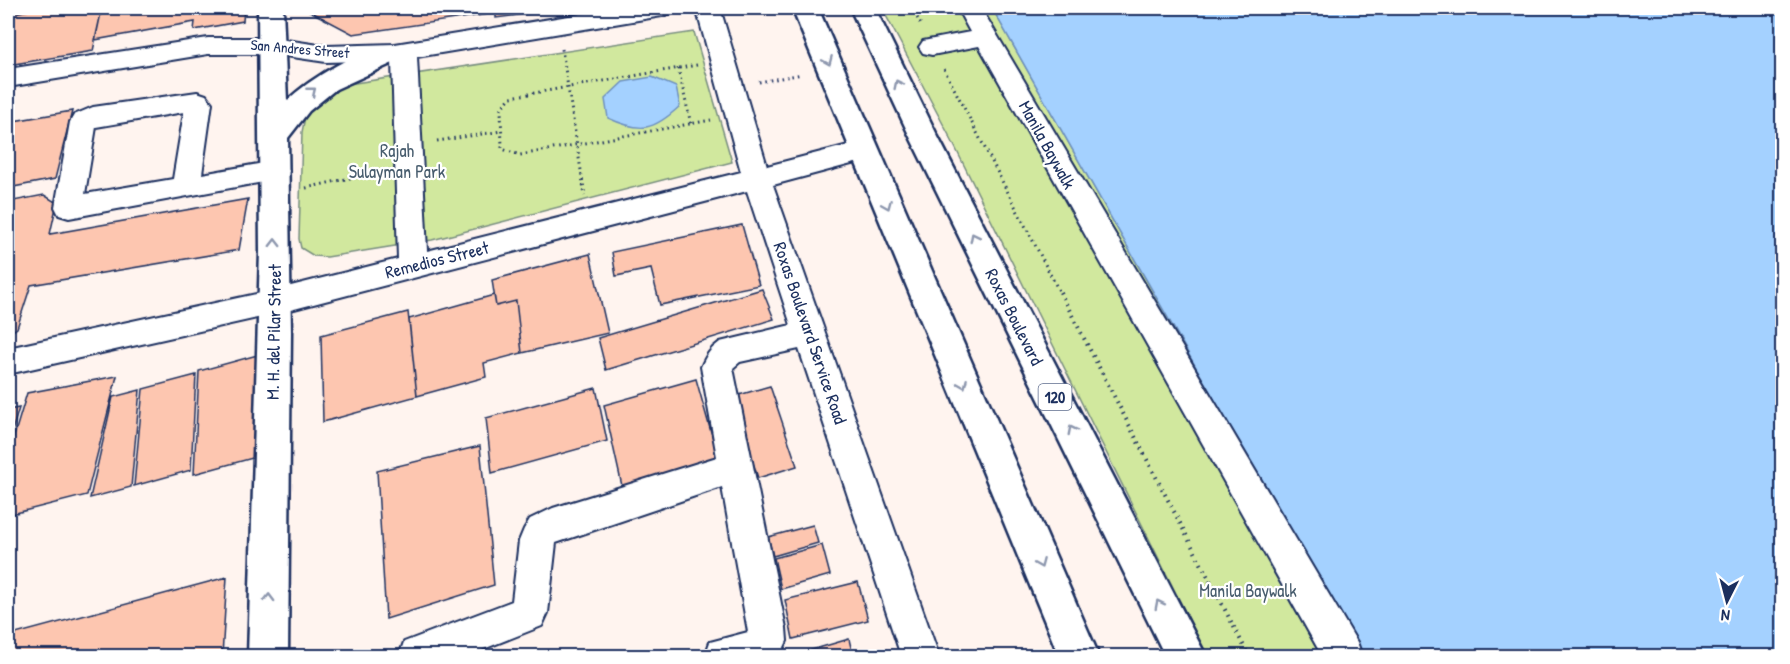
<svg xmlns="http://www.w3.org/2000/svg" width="1790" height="664" font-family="'Patrick Hand',sans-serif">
<rect width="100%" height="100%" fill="#fff4ef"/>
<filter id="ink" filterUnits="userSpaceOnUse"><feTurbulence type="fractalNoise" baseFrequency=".0167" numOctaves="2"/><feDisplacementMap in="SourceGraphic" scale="12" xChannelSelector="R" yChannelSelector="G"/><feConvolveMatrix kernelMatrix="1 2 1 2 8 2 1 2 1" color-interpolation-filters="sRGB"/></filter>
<g filter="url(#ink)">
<path fill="#d1e89e" stroke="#768c7e" stroke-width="1.5" d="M882,8H992L1360,656H1207L952,141Z
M694,32L732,162L432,240L327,257L314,256L301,248L299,239L302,132L306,112L335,86Z"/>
<path fill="#a4d1ff" stroke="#6d90bf" stroke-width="1.5" d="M992,8H1782V656H1360Z
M652,77L676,87L680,106C653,131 641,133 608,118L605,99L623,82Z"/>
<path fill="#fdc6b0" stroke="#1b2f5e" stroke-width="1.5" d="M8,8H41L8,14Z
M41,8H102L93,51L8,65V14Z
M102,8H244L243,21L194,30L195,22L95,40Z
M304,8H574L496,18V13L353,34Z
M72,111L55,179L8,188V122Z
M44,195L57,203L50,234L248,199L239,250L31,285L17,328L8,334V202Z
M742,225L759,285L660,305L651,269L616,276L612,252Z
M590,254L608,333L522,353L516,301L496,306L492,280Z
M762,289L774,319L606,370L598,338Z
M494,295L496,306L516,301L522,353L484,363L486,377L417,396L409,319Z
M408,312L417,396L323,422L321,335Z
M261,354L260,456L194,474L199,371Z
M196,375L191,470L134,486L143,389Z
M117,376L87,495L8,515V456L27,393Z
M696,379L718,457L622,486L604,405Z
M770,386L797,466L758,478L732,397Z
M596,388L607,441L492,473L486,418Z
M140,390L131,487L90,498L113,397Z
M19,408L8,444V410Z
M480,446L494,585L386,619L377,471Z
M813,525L818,543L773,556L768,537Z
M822,545L830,575L781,589L774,558Z
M227,577L222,656H8V636Z
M858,582L868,620L793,639L785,600Z
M849,639L853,656H799L798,654Z"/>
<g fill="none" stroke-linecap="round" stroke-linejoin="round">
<g stroke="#1b2f5e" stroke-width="4">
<path id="minor" d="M618,8H674L671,13L662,16L417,57L427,251L741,172L696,8H720L767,166L864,141L874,144L878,151L874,158L773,185L939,656H901L799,349L740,362L733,368L786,628L787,641L780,656H705L710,642L748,632L722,487L556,543L548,613L542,626L466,656H399L404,642L512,601L519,541L524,529L530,519L553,508L717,457L701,367C706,356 710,349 720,342L791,325L747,191L275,314L8,374V348L275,290L398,259L392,60L326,62L272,54H208L8,87V69L208,38H272L326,46L395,44Z
M957,8H981L1357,642L1362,656H1322L979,46L932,55L923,53L919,47L923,41L970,32Z
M197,92L206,95L212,103L202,174L275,161L285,164L289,171L285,178L69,218L59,215L55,207L70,122L74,115L93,107ZM184,112L173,179L85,194L96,127Z"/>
</g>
<g stroke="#1b2f5e" stroke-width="5">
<path id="major" d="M258,8H283L287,101C308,79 375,38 404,46L408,52L404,58L336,89L309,111L288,138L291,332L288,656H248L260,251Z"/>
</g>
<g stroke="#1b2f5e" stroke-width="5">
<path id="highway" d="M792,8H818L1099,656H1059Z
M850,8H875L938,137L1206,656H1165L910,137Z"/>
</g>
<path stroke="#1b2f5e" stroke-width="3" stroke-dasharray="1.5 4" stroke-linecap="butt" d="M912,8L921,25
M562,49L585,196
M697,65L511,97L501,108L502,149L520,155L711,120
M678,68L691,124
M944,69L1060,293
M759,82L802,74
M437,141L502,131
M306,188L381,171"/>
<path stroke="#1b2f5e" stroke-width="4" stroke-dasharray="1.5 5" stroke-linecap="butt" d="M1060,292L1249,656"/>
<use href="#minor" fill="#fff" fill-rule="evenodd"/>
<use href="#major" fill="#fff" fill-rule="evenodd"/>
<use href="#highway" fill="#fff" fill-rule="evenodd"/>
</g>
<defs><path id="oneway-chevron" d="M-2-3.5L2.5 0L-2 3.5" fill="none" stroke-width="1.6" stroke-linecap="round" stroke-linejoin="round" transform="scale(1.5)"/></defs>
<g stroke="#8d97ae">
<use href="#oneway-chevron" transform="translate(828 61) rotate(67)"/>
<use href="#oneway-chevron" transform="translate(898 84) rotate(-116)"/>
<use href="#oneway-chevron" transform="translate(312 91) rotate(-39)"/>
<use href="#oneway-chevron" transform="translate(887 205) rotate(67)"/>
<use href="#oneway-chevron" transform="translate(974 237) rotate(-117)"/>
<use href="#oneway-chevron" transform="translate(275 243) rotate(-90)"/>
<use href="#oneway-chevron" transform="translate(963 384) rotate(67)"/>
<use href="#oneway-chevron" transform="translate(1072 430) rotate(-117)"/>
<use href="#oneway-chevron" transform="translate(1040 564) rotate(67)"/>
<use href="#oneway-chevron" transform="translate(269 598) rotate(-89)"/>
<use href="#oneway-chevron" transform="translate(1159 604) rotate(-117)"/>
</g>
</g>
<g text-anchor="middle" stroke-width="4.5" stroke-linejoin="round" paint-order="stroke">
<g font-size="15" fill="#1b2f5e" stroke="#fff">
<text transform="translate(300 49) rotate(5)" y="5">San Andres Street</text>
</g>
<rect fill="#fff" stroke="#5f6d8e" stroke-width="1.5" x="1038.5" y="384" width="33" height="26" rx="4.5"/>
<g font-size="16" font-weight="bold" fill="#1b2f5e">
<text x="1055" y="403">120</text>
</g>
<g font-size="18" fill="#1b2f5e" stroke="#fff">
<text transform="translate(1047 145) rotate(61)" y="6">Manila Baywalk</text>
<text transform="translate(437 260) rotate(-14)" y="6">Remedios Street</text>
<text transform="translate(1014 317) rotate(63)" y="6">Roxas Boulevard</text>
<text transform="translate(274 332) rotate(-89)" y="6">M. H. del Pilar Street</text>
<text transform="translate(810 333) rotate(71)" y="6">Roxas Boulevard Service Road</text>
</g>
<g font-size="18" fill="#485d6e" stroke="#fff">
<text x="397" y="157">Rajah<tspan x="397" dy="21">Sulayman Park</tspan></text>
<text x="1248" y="597">Manila Baywalk</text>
</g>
</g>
<rect width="1790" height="664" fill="none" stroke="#fff" stroke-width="30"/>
<rect x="15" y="15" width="1760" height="634" fill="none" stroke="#1b2f5e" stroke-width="2" filter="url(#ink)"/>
<g transform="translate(1727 601) rotate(186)" stroke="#ffffff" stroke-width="4.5" paint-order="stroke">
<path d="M0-4.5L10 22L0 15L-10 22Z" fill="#1b2f5e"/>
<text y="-9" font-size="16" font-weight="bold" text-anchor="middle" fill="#1b2f5e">N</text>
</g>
</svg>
